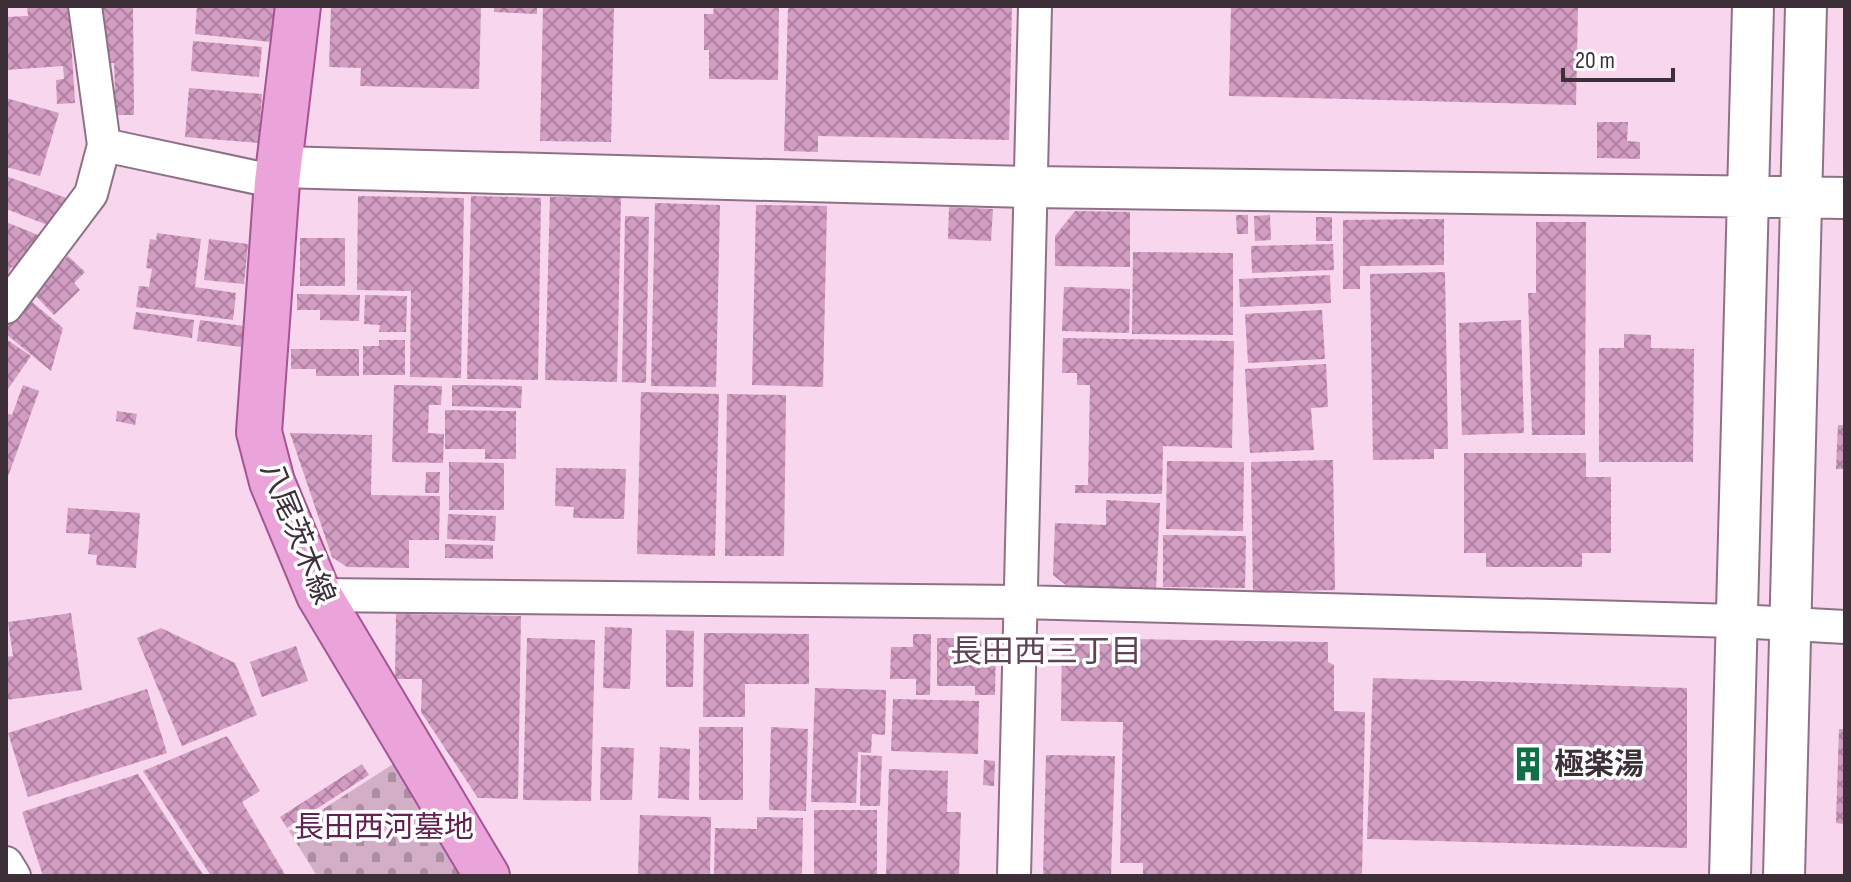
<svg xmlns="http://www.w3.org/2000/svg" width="1851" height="882" font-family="'Sofia Sans Condensed','Noto Sans JP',sans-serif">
<defs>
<pattern id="cemetery-stones" width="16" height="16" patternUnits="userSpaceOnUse" patternTransform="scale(2)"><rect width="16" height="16" fill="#d3aec7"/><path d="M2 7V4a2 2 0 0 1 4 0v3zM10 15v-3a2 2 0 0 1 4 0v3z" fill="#ac8ea3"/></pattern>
<pattern id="building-cross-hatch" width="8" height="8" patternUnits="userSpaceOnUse" patternTransform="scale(2)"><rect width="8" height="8" fill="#d39cc3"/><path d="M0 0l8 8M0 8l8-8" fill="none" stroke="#ac809f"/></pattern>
</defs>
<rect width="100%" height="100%" fill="#f8d6ed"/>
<path fill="url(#cemetery-stones)" d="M401,759L471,876H317L289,831Z"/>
<path fill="url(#building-cross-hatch)" d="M27,6H69L75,103L57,104L56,80L64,79L63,66L6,70V17L28,16Z
M97,6H133L134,115H114L103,89H115L114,63H98Z
M197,6L276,8L272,42L195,34Z
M331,6H481L479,89L360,86L361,68L329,67Z
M494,6H537V14L494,12Z
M543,6H614L611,142L540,141Z
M714,6H779L778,80L709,79V50H704V14H713Z
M788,6H1012L1009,140L818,136V152L784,151Z
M1231,6H1578L1576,105L1229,96Z
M193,41L262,47L259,77L191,71Z
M189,88L262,94L259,143L185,137Z
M6,98L59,113L40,176L6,167Z
M1597,122H1628L1627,141L1640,142V159L1597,158Z
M6,176L69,199L58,229L6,209Z
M358,196L464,198L461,378L410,377L411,291L357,290Z
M471,196L541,198L538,380L467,379Z
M550,197L621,198L617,382L545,380Z
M655,203L720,205L716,387L651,386Z
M756,205L827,206L823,387L752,385Z
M949,207L993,209L991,241L948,239Z
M1075,211L1130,212V267L1055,266V236Z
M1236,215H1248V234H1237Z
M1270,215L1271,240L1255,241L1254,216Z
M625,216L649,217L646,383L622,382Z
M1316,217H1332V241H1316Z
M1444,219V265L1360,266V289H1343V220Z
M6,222L38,235L23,272L11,267L6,279Z
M1536,222H1586L1585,435H1532L1528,293H1536Z
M157,233L201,239L195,287L236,293L233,320L136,307L139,286L149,287L152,269L146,268L150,239L156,240Z
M300,238H345V286H300Z
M209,239L248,244L244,284L204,280Z
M1333,244L1334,270L1252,273L1251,246Z
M1133,252L1233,253V335L1132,334Z
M68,256L85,272L74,283L80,290L54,315L32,292Z
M1445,272L1448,449H1434V459L1373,460L1370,274Z
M1330,275L1331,303L1240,307L1239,279Z
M1064,287L1130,289L1129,333L1062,331Z
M297,294L360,295L359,321L320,320V310H297Z
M365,295L407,296L406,332H379L380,325L364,324Z
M26,297L63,328L51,371L6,334V321Z
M1322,310L1325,359L1248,363L1245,314Z
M136,312L194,320L192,338L133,329Z
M200,320L244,326L241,347L197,341Z
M1521,320L1524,433L1462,435L1459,323Z
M1624,334L1651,335V348L1694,349L1693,462H1599V348H1624Z
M1063,338L1234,341L1232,448L1163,446L1162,494L1075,493V485H1088L1090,385H1077V373H1062Z
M6,339L31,356L8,389L6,387Z
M379,340H405V375H363V346H379Z
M291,349H359V376H316V369H291Z
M1326,364L1328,407L1311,408L1314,450L1250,453L1245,369Z
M23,385L39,391L6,482V413L12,415Z
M394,385L442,386L441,405H429L428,433L444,434L443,463L392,462Z
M452,385L522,386L521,408L452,406Z
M641,392L719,394L715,556L637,554Z
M727,394L786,395L784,556H725Z
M445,410L516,411V459H485V449H445Z
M117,411L137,414L135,425L116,421Z
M1838,425H1845V469H1836Z
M290,433L372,435L371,495L440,496L439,540H409V568L347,567L332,557Z
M1464,453H1586V477H1611V553H1582V567H1486V553H1464Z
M1333,460L1335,590L1253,592L1251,462Z
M1167,461L1244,462L1243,531L1166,529Z
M449,462L504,463V510H449Z
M556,468L626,469L624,519L573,518L574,507L555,506Z
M426,472H440L439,493H425Z
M1106,500L1160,503L1156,590L1067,586L1053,575L1055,523L1106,525Z
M68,508L140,513L136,568L96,565L97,555L88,554L90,534L66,533Z
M448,514L496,516L495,541L447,539Z
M1163,535L1246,536L1245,588L1163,587Z
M445,544L493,545V559L445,558Z
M71,613L82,690L6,700V657L13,656L8,622Z
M396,614L521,616L518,799L478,798L421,712L422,679H395Z
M605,627L632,628L630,689L603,688Z
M161,628L235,663L257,715L182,746L137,638Z
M666,630L694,631L693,687H666Z
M704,633L809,634V684H745V717H703Z
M913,634H931L930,695H916V679H890L891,647H913Z
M527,638L595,640L591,801L523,800Z
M937,638H996L995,695H975V686H937Z
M1062,638L1328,642V662L1334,665V711L1365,712L1362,876H1143V863H1120L1123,722L1061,721Z
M296,646L308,681L262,697L250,662Z
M1373,678L1687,688V848L1367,839Z
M815,688L886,690L885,735L872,734L871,753L858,752L856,803L811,802Z
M147,689L167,753L28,797L8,733Z
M893,699L979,701L978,754L891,751Z
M699,727H743V800H699Z
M771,727L808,729L806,811L769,810Z
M1839,729H1845V824L1836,823Z
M227,736L260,791L242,802L286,876H211L143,771Z
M601,747L634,748L632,800H600Z
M660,747L690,749L689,800L658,798Z
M861,755L882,756L880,806H860Z
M1046,755L1115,756L1111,876H1043Z
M984,760L995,761L994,786L983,785Z
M362,764L369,775L287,828L280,817Z
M889,769L948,771L947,812H961L959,876H886Z
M138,774L204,876H43L22,812Z
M814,810H877V876H814Z
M640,815L711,817L710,876H638Z
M757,817L803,818L802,876H714L715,828L757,829Z"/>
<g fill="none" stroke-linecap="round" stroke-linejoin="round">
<g stroke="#8f7186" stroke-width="36">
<path id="minor" d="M104,145L277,182
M6,307L91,194L104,145L85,6
M319,595L1020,602L1737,621L1845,627
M6,863L14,876
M1014,876L1035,6"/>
</g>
<g stroke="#8f7186" stroke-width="44">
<path id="tertiary" d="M279,167L1031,187L1845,198
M1730,876L1753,6
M1784,876L1806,6"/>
</g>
<g stroke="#a65492" stroke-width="48">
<path id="primary" d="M298,6L277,182L259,432L272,482L319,595L487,876"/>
</g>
<use href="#minor" stroke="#fff" stroke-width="32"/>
<use href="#tertiary" stroke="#fff" stroke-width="40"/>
<use href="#primary" stroke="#eba4da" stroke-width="44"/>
</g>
<defs>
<g id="building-bare" transform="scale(2.76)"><path d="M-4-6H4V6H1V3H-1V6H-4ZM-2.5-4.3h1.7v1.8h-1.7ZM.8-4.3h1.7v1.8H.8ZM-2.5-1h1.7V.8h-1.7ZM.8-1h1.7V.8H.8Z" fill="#117045" stroke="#fff" stroke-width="2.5" paint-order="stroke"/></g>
</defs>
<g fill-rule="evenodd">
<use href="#building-bare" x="1528" y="764"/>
</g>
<g text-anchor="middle" stroke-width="7" stroke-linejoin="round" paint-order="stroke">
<g font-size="30" fill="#3d3039" stroke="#fff">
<text transform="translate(298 533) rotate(68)" y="10">八尾茨木線</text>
</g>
<g font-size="30" font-weight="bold" fill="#3d3039" stroke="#fff" text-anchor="start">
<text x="1554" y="774">極楽湯</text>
</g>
<g font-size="30" fill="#622153" stroke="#fff">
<text x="384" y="837">長田西河墓地</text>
</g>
<g font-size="32" fill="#5e4256" stroke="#fff">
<text x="1046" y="662">長田西三丁目</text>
</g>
</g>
<rect width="1851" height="882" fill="none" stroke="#3d3039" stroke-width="16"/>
<path d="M1563 68v12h110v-12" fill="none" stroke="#3d3039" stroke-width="4"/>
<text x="1575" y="68" font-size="24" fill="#3d3039" stroke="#ffffff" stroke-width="6" paint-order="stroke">20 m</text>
</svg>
